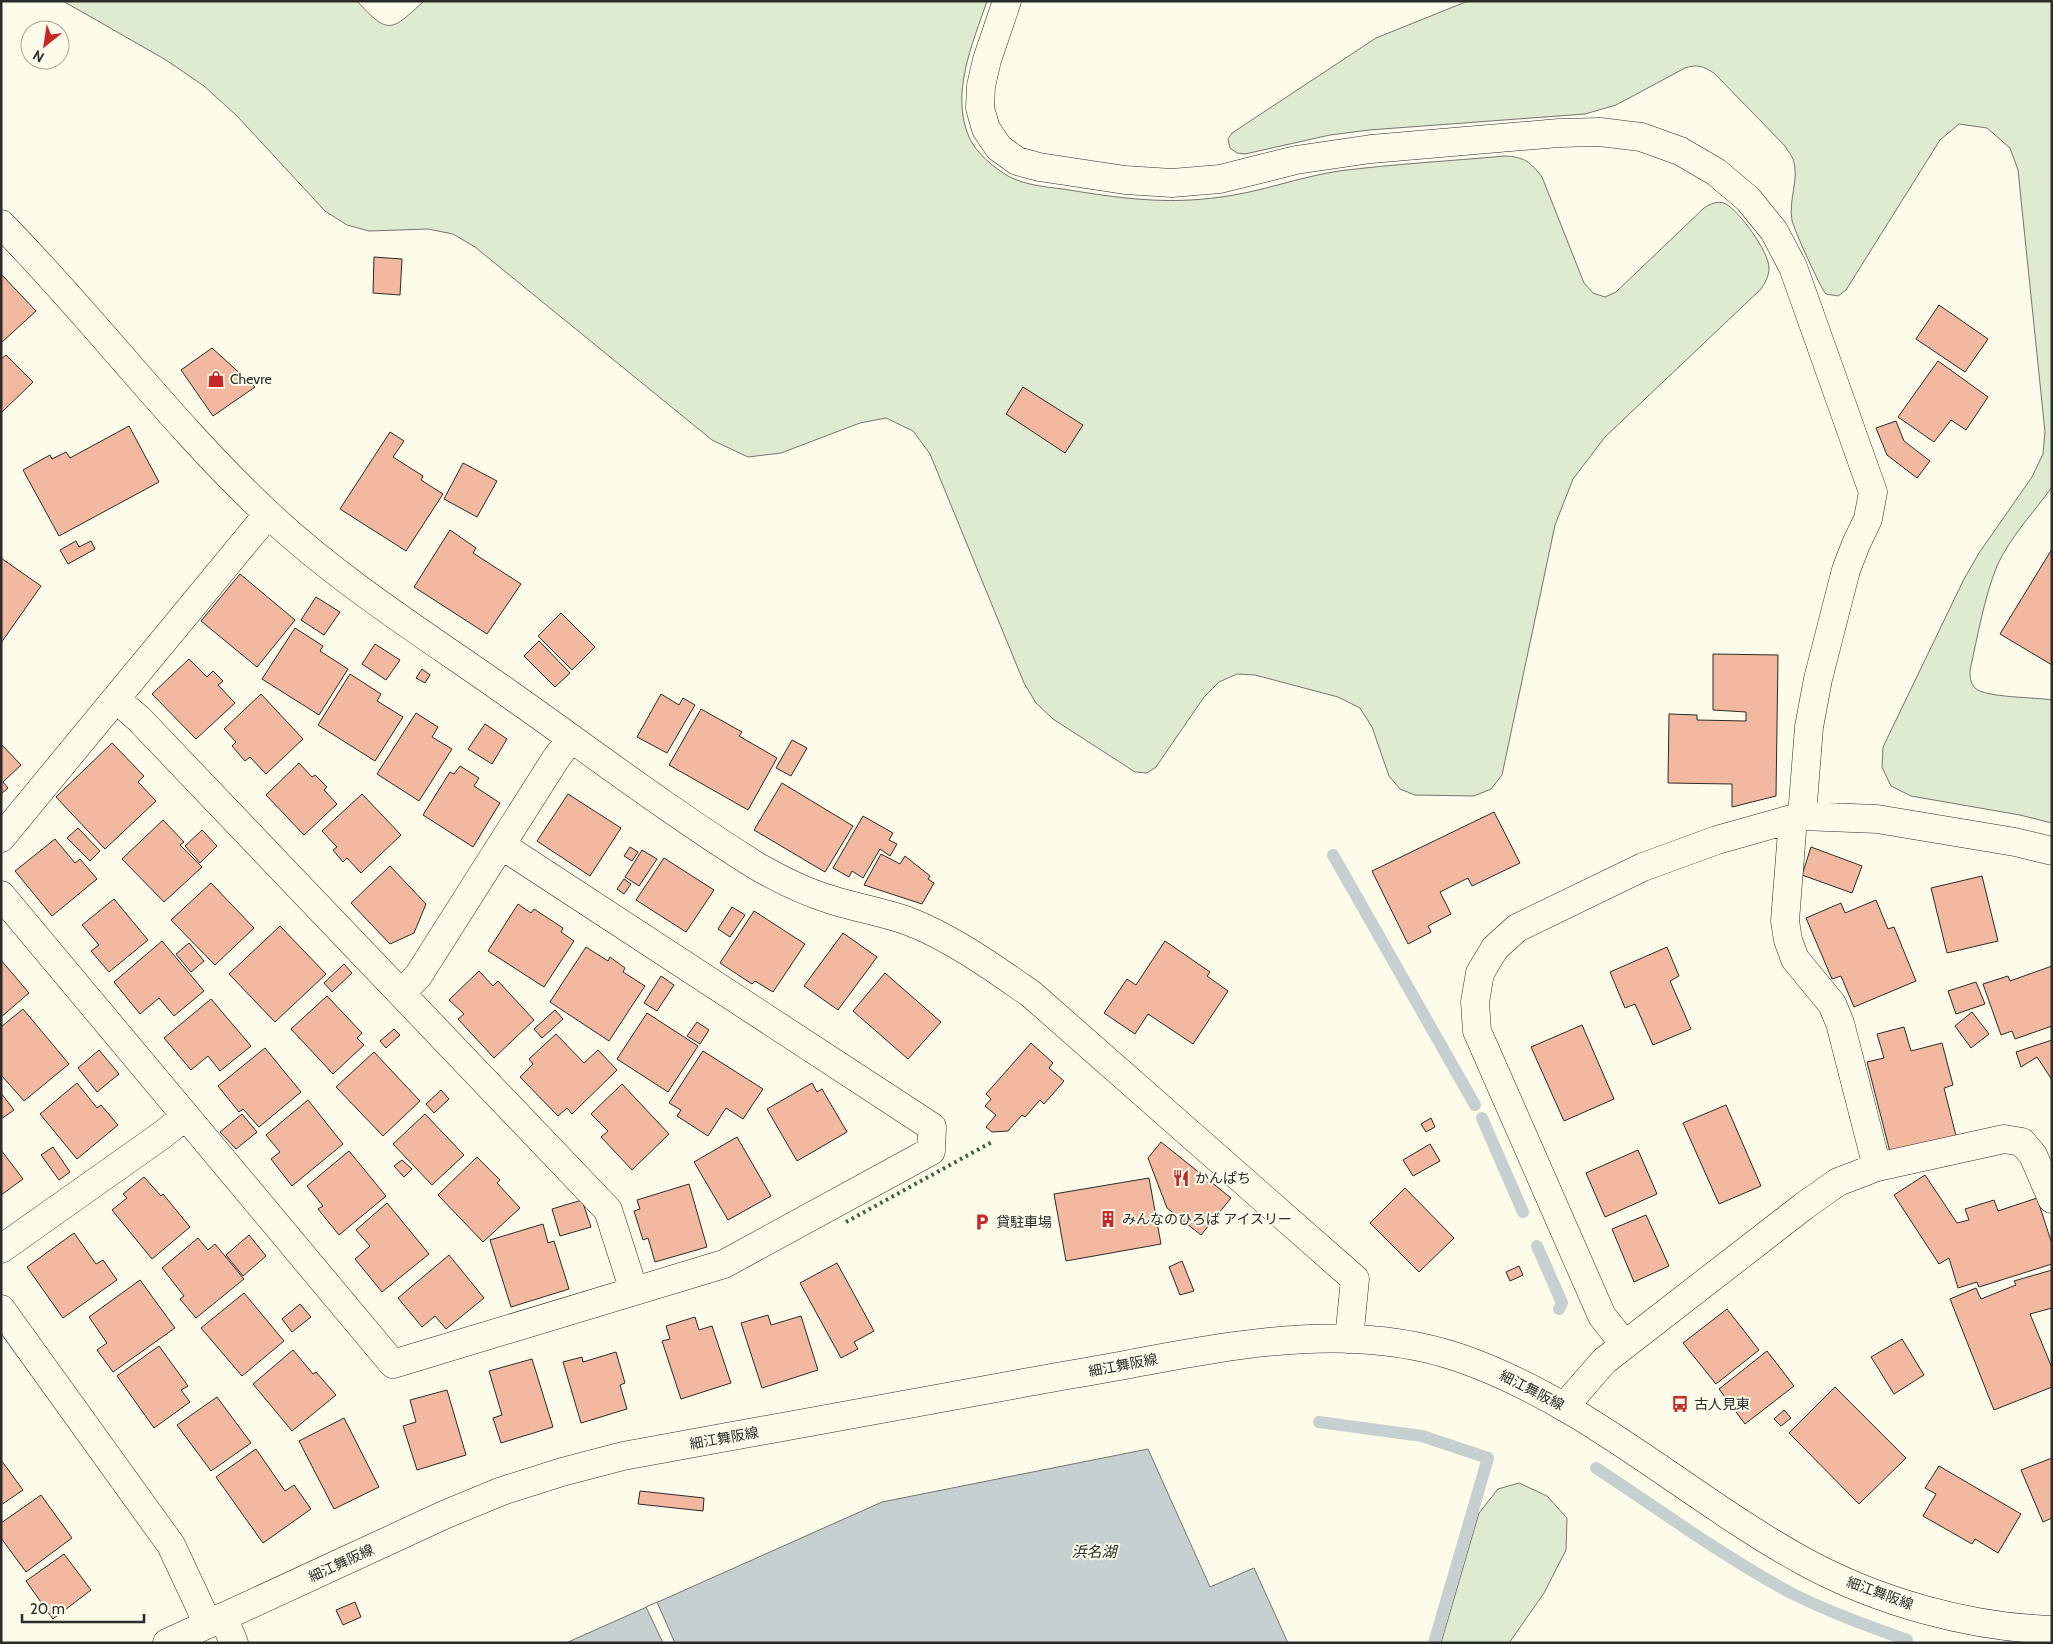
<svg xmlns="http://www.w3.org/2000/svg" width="2053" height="1644" font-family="Cabin,'Noto Sans JP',sans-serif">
<rect width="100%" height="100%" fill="#fdfbea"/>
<path fill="#deebd1" stroke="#74746e" d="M63,1H357C389,36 391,31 424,1H987C973,43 950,93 969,137C976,153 993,167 1008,176C1024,185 1046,187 1063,189C1118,198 1165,205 1221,197C1261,192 1299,177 1339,171C1394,164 1450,161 1505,156C1525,157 1530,162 1542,177L1584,283L1593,293L1605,297L1616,292L1704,208C1710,204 1718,200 1726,204C1740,212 1769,252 1769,268C1769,276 1765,283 1761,289L1605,437L1573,479L1555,525L1502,775L1491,789L1474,796L1415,795L1400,789L1389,776L1372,727L1360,708L1338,697L1255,675L1237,674L1219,682L1204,697L1156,767L1147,773L1135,772L1053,719L1036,703L1024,683L930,454L913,431L886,418L860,423L781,453L748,457L712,440L475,247L453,234L428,229L369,231L347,225L325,211L237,116L204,86L166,60Z
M1468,1H2052V487C2034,512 2010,537 1997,566C1984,598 1978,635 1970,670C1970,677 1970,682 1975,688C1985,698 2036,697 2052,700V823L2020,815L1911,796L1891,786L1882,767L1883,747L1964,579L1979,553L2032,477L2043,454L2045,432L2018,170L2010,148L1987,128L1959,124L1940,140L1846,290L1838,296C1835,295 1829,295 1826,294C1822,291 1793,228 1792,220C1788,200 1800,178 1793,159C1791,154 1787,150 1785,146L1715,74C1704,66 1697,64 1685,68L1616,105L1585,114L1369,130L1330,135L1245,154L1237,153L1230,148L1228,139L1232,133L1376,38Z
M1519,1483L1547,1496L1567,1518L1566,1550L1544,1593L1509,1643H1441L1479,1513L1498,1489Z"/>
<path fill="#c7d0d0" stroke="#74746e" d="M1148,1449L1210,1587L1254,1568L1288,1643H566L882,1502Z"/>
<path fill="#fdfbea" stroke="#74746e" d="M657,1602L675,1643H663L646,1607Z"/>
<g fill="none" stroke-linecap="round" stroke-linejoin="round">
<path stroke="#c7d0d0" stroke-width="12" d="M1333,855L1475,1105
M1482,1118L1523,1212
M1537,1246L1562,1303L1559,1309
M1319,1422L1422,1436L1488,1458L1434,1643
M1596,1468C1660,1510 1724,1557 1791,1593C1829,1612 1868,1626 1907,1640"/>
</g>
<path fill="#f2b8a0" stroke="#2b2b2b" d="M374,257L402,259L400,295L373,293Z
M1,274L36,311L1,343Z
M1939,305L1988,339L1965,372L1916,339Z
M212,348L255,387L213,416L181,370Z
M6,355L33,382L1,413V359Z
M1938,361L1988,397L1966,430L1951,420L1934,442L1898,417Z
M1023,387L1083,425L1065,453L1006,414Z
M1896,421L1904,441L1930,461L1917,478L1887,455L1876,428Z
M129,426L159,482L59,536L23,470L50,455L52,459L66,452L70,458Z
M390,432L404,441L393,457L423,476L421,480L443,494L406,551L340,509Z
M463,463L497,481L477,517L444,499Z
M450,530L476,548L473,553L521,584L487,634L414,587Z
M76,541L79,547L91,541L95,549L68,564L60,550Z
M2052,549V665L2000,634Z
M1,558L41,586L1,643Z
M240,574L295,620L257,667L201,621Z
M316,597L340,612L324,635L301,620Z
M561,613L595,647L572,670L538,636Z
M295,628L323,646L320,651L348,669L319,715L262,679Z
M539,641L570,673L555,687L524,656Z
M375,644L400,660L386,680L362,664Z
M1713,654L1778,655L1776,796L1732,807V784L1668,783L1669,714L1697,715V720L1746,721V712L1713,710Z
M189,659L207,677L213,671L223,681L218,685L235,703L196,739L152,694Z
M422,669L430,675L425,683L416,678Z
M350,674L381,694L377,701L403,717L375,761L318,725Z
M261,694L303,739L266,774L250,757L245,761L232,746L236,742L224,729Z
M661,694L679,705L683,698L695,705L667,753L637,737Z
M701,709L742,732L739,736L777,758L748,810L669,765Z
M416,713L438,727L432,737L452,749L419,801L377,774Z
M485,724L507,739L492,764L468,749Z
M792,740L807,748L791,776L776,768Z
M112,743L144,776L138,782L156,801L105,849L56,797Z
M1,744L21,765L3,782L8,788L1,794Z
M299,763L312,777L315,775L327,787L324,790L337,804L304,835L266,795Z
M460,766L479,778L474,786L500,803L473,847L423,815L450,772L454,774Z
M782,783L853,826L825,872L754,830Z
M362,794L401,835L361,873L347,858L343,862L333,850L337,847L322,831Z
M568,794L621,828L590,876L537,841Z
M1494,812L1520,863L1472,886L1468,878L1440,892L1451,914L1428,926L1431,932L1408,944L1372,871Z
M863,816L893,833L889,840L897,844L890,856L880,849L863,878L852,871L849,877L833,868Z
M163,820L184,842L180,845L202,867L164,902L122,859Z
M78,828L100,851L90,861L67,838Z
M202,830L217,846L200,863L185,846Z
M55,839L75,863L80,859L97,879L52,916L15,871Z
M630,847L638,852L632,861L624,856Z
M1811,847L1862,866L1852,893L1802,875Z
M642,850L657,859L639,886L625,877Z
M881,854L900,864L905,856L930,876L928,879L934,883L922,904L864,885Z
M664,858L714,890L686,932L636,900Z
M390,866L426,904L414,933L390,944L351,903Z
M1982,876L1998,941L1947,953L1931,888Z
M624,879L631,884L624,894L617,889Z
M211,883L254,928L215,965L171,920Z
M114,899L148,940L109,972L91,951L99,945L82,925Z
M1876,900L1888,929L1894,927L1916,981L1854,1007L1841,976L1832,979L1806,918L1841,903L1845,913Z
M518,904L531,913L534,909L563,928L561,932L574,941L544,987L488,951Z
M732,907L745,915L730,937L718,929Z
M754,911L805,944L773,992L755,981L752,984L720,963Z
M280,926L326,974L275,1022L229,974Z
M843,933L877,957L838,1010L804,986Z
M162,941L204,991L174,1016L159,998L140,1014L114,982Z
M1165,941L1210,972L1207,976L1228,991L1193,1044L1148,1014L1135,1034L1104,1013L1127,979L1136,985Z
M189,943L204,961L191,972L176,954Z
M586,947L608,961L610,957L625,968L623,972L645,986L609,1041L550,1002Z
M1667,947L1679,976L1670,981L1691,1029L1653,1045L1635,1004L1625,1008L1610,972Z
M1,960L29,993L1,1017Z
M344,964L352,973L332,992L324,983Z
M2052,966V1026L2015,1039L2012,1031L2001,1035L1983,984L2008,976L2010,981Z
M479,971L493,986L498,981L534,1020L494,1058L458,1019L464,1014L449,1000Z
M885,973L941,1022L908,1059L853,1011Z
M661,976L674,985L657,1011L644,1003Z
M1976,982L1985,1004L1956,1014L1948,991Z
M327,996L362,1033L357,1038L364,1045L333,1074L291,1029Z
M211,999L251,1046L220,1071L208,1056L191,1070L164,1038Z
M23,1009L69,1064L24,1101L1,1075V1027Z
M555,1010L563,1019L542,1038L534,1029Z
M1972,1012L1989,1034L1971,1048L1955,1026Z
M647,1013L698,1046L668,1092L617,1059Z
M697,1022L709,1030L700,1044L687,1036Z
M1582,1025L1614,1099L1564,1121L1531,1047Z
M1904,1027L1911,1051L1942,1043L1953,1085L1944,1088L1956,1136L1890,1152L1867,1062L1884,1058L1877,1034Z
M394,1029L400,1035L386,1048L380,1041Z
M556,1034L584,1063L598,1050L617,1070L572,1114L567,1108L558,1116L520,1077L533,1064L529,1059Z
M2052,1040V1080L2037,1057L2021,1067L2016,1052Z
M1031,1043L1053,1063L1049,1068L1064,1081L1044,1104L1040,1100L1025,1117L1022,1115L1008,1131L992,1132L986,1127L996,1115L985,1106L991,1099L986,1094Z
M265,1048L301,1092L259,1127L243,1109L239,1112L218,1086Z
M99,1050L119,1074L97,1092L78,1068Z
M703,1051L763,1089L743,1119L726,1108L708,1136L677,1116L681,1110L669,1103Z
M374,1052L420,1101L383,1136L336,1087Z
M77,1083L97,1108L101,1105L118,1125L77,1159L40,1114Z
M812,1083L817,1092L822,1089L847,1132L797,1161L767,1109Z
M622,1084L669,1134L632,1170L601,1137L608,1131L591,1114Z
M441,1090L449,1099L434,1113L426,1104Z
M1,1093L14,1110L1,1119Z
M308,1100L343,1144L292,1186L271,1159L280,1152L266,1135Z
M1726,1105L1761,1186L1719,1204L1683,1123Z
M242,1114L257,1132L236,1149L220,1132Z
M425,1114L464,1155L432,1185L393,1144Z
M1431,1118L1435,1127L1426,1132L1421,1124Z
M737,1137L771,1196L728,1220L694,1162Z
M1161,1142L1231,1198L1201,1235L1167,1208L1148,1158Z
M1430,1144L1440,1161L1413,1176L1403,1160Z
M53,1147L70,1172L59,1180L41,1155Z
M1,1150L23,1179L1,1195Z
M1638,1150L1657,1194L1605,1217L1586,1173Z
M349,1151L386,1196L339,1235L318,1209L323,1206L307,1186Z
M477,1157L500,1180L497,1183L520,1208L483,1242L438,1195Z
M402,1160L412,1169L404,1177L394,1166Z
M1925,1175L1957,1223L1969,1220L1965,1209L1994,1200L1998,1211L2037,1198L2052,1244V1264L1979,1287L1977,1282L1958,1288L1949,1258L1939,1264L1894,1195Z
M144,1177L161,1196L163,1194L190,1227L152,1259L112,1210L127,1198L123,1194Z
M1149,1178L1161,1244L1066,1261L1054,1194Z
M689,1184L707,1247L655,1262L648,1238L643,1240L634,1211L640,1209L637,1200Z
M1405,1188L1454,1238L1419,1272L1370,1223Z
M582,1200L591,1227L560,1236L552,1209Z
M387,1203L429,1254L382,1292L355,1259L370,1246L356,1230Z
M1646,1215L1669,1266L1634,1282L1612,1229Z
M543,1224L548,1243L554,1241L569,1289L511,1307L490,1240Z
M74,1233L96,1264L103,1260L117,1280L63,1318L27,1267Z
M249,1235L266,1256L243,1276L226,1255Z
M198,1238L208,1250L215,1244L244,1279L196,1318L180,1299L184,1296L162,1268Z
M449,1255L484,1298L446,1329L435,1316L422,1327L398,1298Z
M1182,1261L1194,1291L1180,1295L1169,1267Z
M837,1263L874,1331L854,1342L858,1349L841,1358L800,1283Z
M1519,1266L1523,1275L1510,1281L1506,1272Z
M2052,1270V1308L2030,1314L2052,1368V1387L1994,1410L1950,1299L1976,1288L1981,1299L2016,1285L2014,1281Z
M140,1280L175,1328L113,1372L97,1350L107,1343L89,1317Z
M244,1293L284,1341L242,1376L201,1328Z
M300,1304L311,1317L292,1332L282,1319Z
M1727,1309L1759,1350L1716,1384L1683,1343Z
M768,1315L771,1325L801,1316L818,1370L762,1388L741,1323Z
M695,1317L699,1330L712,1326L731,1383L681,1399L662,1341L670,1339L666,1326Z
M1902,1339L1924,1375L1894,1394L1871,1357Z
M159,1346L188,1386L181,1390L190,1402L154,1428L117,1376Z
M293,1350L313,1374L316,1372L336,1395L292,1431L253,1384Z
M1767,1351L1794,1386L1745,1424L1719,1389Z
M616,1352L625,1383L620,1385L627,1409L581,1423L563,1362L582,1357L583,1362Z
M532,1359L553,1427L501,1443L493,1418L502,1415L489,1371Z
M1835,1387L1906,1458L1859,1504L1789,1433Z
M447,1390L466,1455L417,1470L403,1426L416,1422L410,1400Z
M217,1397L251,1443L211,1471L177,1425Z
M1784,1410L1791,1418L1781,1426L1774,1419Z
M344,1418L379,1487L334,1509L299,1441Z
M256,1449L285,1491L294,1485L311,1509L263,1543L216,1477Z
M2052,1458V1518L2043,1522L2021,1470Z
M1,1460L23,1490L1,1505Z
M1939,1466L2021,1514L1998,1553L1975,1539L1972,1544L1923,1516L1936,1494L1925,1488Z
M640,1491L704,1498L703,1511L638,1504Z
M41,1495L72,1538L26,1572L1,1538V1523Z
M64,1554L91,1590L53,1619L26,1581Z
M355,1602L361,1617L343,1625L336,1610Z"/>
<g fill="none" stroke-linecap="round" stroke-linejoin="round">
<g stroke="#2b2b2b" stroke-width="29">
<path id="minor" d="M1007,1L987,60L981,86L980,108L986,129L999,148L1017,161L1039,167L1125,180L1172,183L1220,179L1296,160L1371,149L1559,133L1600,132L1641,137L1680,151L1716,172L1748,199L1774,231L1793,267L1873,492L1868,519L1856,544L1846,570L1818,679L1809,727L1802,816
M1,224C93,317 171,423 267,513C338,580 422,633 502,689C586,748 669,811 755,865C779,879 805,892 832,900C857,908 883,912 908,921C952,938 992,967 1031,994L1355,1279L1349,1339
M116,699L139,719L608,1210L634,1291
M1793,819L1785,921L1788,940L1795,959L1832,1004L1840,1023L1877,1167
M1,838L268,514
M1,895L393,1364L724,1264L931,1151L932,1127L501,845
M401,993L418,976L555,760L571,738
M1,1249L162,1135L186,1116
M1,1309L171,1545L208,1624
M1625,1345L1602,1316L1477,1031L1475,1002L1480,973L1495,948L1517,928L1643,867L1717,840L1802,816L1877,819L2015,842L2052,851
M1564,1407L1604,1361L1804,1206L1838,1182L1877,1167L2004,1139L2022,1142L2033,1155L2052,1199
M223,1617L234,1643"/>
</g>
<g stroke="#2b2b2b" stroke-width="29">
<path id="major" d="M167,1643L444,1515L502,1491L562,1472L623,1456C754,1432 886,1408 1018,1384C1055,1377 1093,1371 1130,1364C1237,1344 1354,1321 1460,1358C1587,1402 1688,1498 1805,1562C1879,1602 1968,1627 2052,1630"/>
</g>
<use href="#minor" stroke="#fdfbea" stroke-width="28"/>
<use href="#major" stroke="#fdfbea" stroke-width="28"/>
<path stroke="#34623c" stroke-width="4" stroke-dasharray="2.5 4" stroke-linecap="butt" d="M846,1222L992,1142"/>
</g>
<defs>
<g id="shop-bare" transform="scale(1.35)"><path d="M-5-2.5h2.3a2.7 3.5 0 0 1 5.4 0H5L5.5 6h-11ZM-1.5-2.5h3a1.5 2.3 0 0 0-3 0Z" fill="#c62828" stroke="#fdfbea" stroke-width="2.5" paint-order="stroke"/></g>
<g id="restaurant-bare" transform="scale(1.35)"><path d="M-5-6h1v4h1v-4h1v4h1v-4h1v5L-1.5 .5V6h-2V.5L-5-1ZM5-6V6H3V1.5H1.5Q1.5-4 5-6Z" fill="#c62828" stroke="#fdfbea" stroke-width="2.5" paint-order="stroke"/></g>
<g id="building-bare" transform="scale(1.35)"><path d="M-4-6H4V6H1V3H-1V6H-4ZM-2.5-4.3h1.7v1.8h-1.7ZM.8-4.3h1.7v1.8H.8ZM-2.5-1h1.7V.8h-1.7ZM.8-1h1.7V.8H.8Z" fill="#c62828" stroke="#fdfbea" stroke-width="2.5" paint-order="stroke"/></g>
<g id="parking-bare" transform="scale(1.35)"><path d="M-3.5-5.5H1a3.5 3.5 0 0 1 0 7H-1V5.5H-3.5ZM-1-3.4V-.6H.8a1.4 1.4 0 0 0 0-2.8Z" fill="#c62828" stroke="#fdfbea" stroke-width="2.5" paint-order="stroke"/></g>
<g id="bus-bare" transform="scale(1.35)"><path d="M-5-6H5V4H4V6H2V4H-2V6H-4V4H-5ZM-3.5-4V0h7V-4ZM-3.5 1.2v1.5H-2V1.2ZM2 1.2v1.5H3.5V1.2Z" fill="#c62828" stroke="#fdfbea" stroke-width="2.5" paint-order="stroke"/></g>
</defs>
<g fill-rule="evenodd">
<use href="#shop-bare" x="216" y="379"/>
<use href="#restaurant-bare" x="1181" y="1178"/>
<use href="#building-bare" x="1108" y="1219"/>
<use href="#parking-bare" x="982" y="1222"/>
<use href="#bus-bare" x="1680" y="1404"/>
</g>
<g text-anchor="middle" stroke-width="4" stroke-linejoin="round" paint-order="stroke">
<g font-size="14" fill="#2b2b2b" stroke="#fdfbea" text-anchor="start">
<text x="230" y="384">Chevre</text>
<text x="1195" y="1183">かんぱち</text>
<text x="1122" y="1224">みんなのひろば アイスリー</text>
<text x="996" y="1227">貸駐車場</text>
<text x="1694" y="1409">古人見東</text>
</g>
<g font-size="14" fill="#2b2b2b" stroke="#fdfbea">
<text transform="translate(1123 1365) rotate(-11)" y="5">細江舞阪線</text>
<text transform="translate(1532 1390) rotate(27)" y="5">細江舞阪線</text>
<text transform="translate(724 1438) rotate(-10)" y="5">細江舞阪線</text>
<text transform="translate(341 1563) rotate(-25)" y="5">細江舞阪線</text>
<text transform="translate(1880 1593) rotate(20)" y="5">細江舞阪線</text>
</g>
<g font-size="15" font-style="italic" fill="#2b2b2b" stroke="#fdfbea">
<text x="1094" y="1557">浜名湖</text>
</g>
</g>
<rect width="2053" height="1644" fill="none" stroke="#2b2b2b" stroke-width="5"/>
<g transform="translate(45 45) rotate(210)"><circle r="24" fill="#fdfbea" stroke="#a9a89e"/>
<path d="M0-4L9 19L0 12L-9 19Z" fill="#c62828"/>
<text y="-8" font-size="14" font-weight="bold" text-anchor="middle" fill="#2b2b2b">N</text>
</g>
<path d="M22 1614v8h122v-8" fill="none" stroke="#2b2b2b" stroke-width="2.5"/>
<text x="30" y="1614" font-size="15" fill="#2b2b2b" stroke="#fdfbea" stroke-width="4" paint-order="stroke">20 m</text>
</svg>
